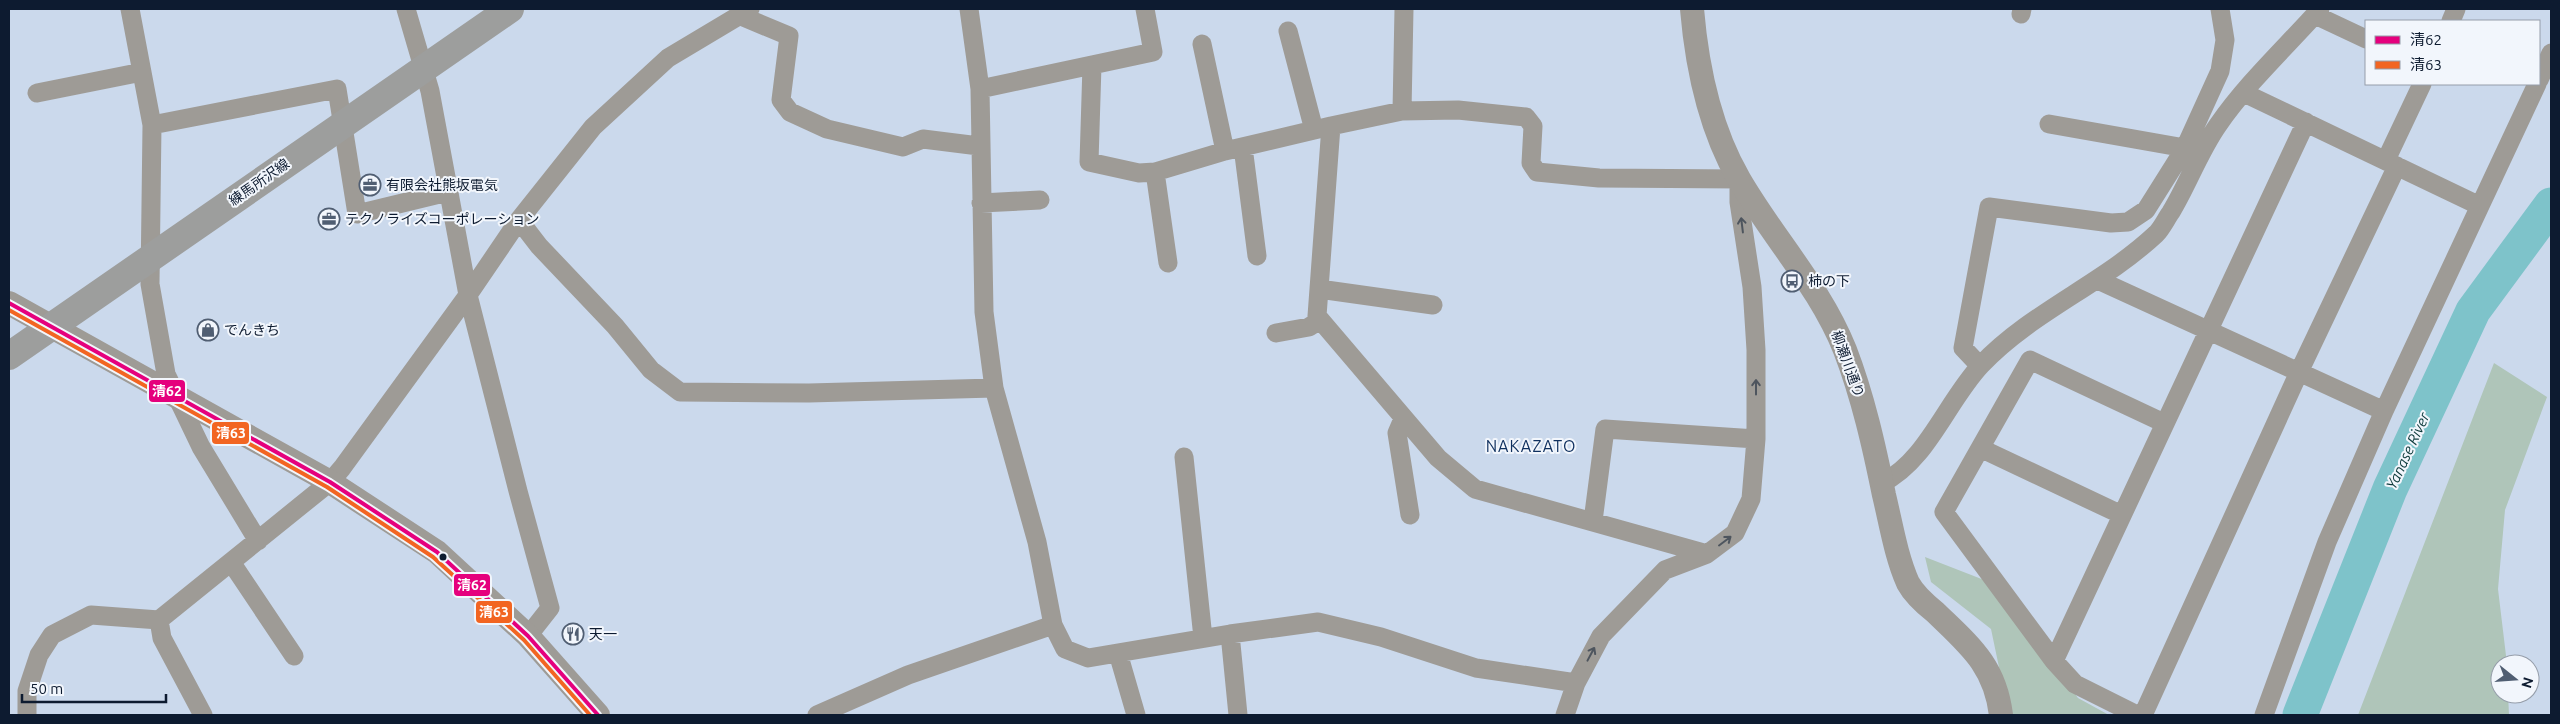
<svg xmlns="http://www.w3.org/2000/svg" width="2560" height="724" font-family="Ubuntu,'Noto Sans JP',sans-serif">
<rect width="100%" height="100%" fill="#cbd9ec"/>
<path fill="#afc5b9" d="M2494,363L2547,397L2505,510L2498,589L2507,664H2500V694H2508L2509,715H2358Z
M1925,557L1997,585L2078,698L2109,715H2009L1991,629L1931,582Z"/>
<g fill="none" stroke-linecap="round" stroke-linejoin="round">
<path stroke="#7ec3ca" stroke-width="35" d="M2300,715L2390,489L2473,311L2551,205"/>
<path stroke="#9e9b96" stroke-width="19" d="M130,9L152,125L150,284L166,374L201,447L258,541
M406,9L430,91L468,295L518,491L550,608L528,636
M969,9L980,89L984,312L994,388L1037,542L1053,625L1065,649L1088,658L1230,634L1318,622L1381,637L1476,668L1576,683
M2021,14L2022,9
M2315,15L2366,39
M741,16L789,36L781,100L790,112L827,129L903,147L923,139L979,146
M2451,21L2456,9
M1288,31L1314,130
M1202,44L1225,151
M1092,65L1089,162L1139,173L1155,172L1225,151L1331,126
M2539,80L2551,53
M980,89L1153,52L1145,9
M37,93L142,72
M2244,93L2480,206
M1402,111L1404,9
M2049,124L2185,148
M152,125L337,89L357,214L448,192
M1243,147L1257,256
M2386,160L2422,84
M1155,172L1168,263
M981,203L1040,200
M519,220L539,246L615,326L651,370L680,392L809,393L994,388
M2098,280L2384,411
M1319,289L1433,305
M1276,333L1309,327L1320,320
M1980,366L1963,348L1989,207L2111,223L2128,222L2146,210L2185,148L2220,71L2225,40L2220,9
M1403,419L1397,433L1410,515
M1980,448L2122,515
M1184,457L1203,638
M1882,483C1927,461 1947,401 1981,365C2031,312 2103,284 2156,234C2162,228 2166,219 2171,212C2188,184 2199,152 2218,125C2247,83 2286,47 2320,9
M1593,521L1605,429L1756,439
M231,562L294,656
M159,620L162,638L203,715
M1230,634L1238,715
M1118,653L1136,715
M2054,661L1944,512L2030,360L2164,423
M27,715V691L39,655L52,635L91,615L159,620L330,482L342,468L468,295L519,220L593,127L668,58L750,9
M817,715L908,675L1053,625
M1565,715L1576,683L1601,636L1665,570L1707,554L1735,533L1751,499L1756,439V350L1752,287L1739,202V179L1599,178L1537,172L1531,163L1533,126L1526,117L1458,110L1402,111L1331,126L1317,316L1438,458L1475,489L1707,554
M2137,715L2075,684L2054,661L2306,122
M2143,715L2299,372L2397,166
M2264,715L2327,542L2384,411L2537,84"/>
<path stroke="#9e9b96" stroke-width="24" d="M1692,9C1697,68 1709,127 1739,179C1773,238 1820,287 1845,350C1863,397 1874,446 1884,495C1891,524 1896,556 1908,583C1914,594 1925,604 1935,612C1969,645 1995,665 2001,715
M9,303L330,482L437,552L528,636L598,715"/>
<path stroke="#9d9e9d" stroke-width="28" d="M9,356L510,9"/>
<g stroke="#f2f6fc" stroke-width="8">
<path id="bus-1" d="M9,303L330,482L437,552L528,636L598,715"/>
</g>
<g stroke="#f2f6fc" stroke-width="8">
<path id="bus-2" d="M9,310L327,487L433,557L524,640L590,715"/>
</g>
<use href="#bus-1" stroke="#e5007d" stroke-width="4"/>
<use href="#bus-2" stroke="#f26522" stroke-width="4"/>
</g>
<defs><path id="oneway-shaft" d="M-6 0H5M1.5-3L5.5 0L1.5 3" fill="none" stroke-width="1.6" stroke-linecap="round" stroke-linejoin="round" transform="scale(1.25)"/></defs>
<g stroke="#4e555e">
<use href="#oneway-shaft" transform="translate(1742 225) rotate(-97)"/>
<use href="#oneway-shaft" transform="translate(1756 387) rotate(-90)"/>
<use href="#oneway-shaft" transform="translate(1725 541) rotate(-37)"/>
<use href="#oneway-shaft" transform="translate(1591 654) rotate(-62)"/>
</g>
<defs>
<g id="office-ring" transform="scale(1.125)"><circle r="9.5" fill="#f2f6fc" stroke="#505e72" stroke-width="1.5"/><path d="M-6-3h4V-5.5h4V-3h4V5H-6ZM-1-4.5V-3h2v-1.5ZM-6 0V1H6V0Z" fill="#505e72"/></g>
<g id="bus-ring" transform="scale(1.125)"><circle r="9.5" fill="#f2f6fc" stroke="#505e72" stroke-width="1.5"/><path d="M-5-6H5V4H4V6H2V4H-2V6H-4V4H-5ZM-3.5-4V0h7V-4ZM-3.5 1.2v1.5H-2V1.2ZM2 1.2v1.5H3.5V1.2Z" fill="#505e72"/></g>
<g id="shop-ring" transform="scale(1.125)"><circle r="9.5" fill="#f2f6fc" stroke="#505e72" stroke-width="1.5"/><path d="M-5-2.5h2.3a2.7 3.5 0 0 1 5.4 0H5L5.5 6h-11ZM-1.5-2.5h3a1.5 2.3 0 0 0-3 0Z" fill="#505e72"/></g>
<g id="restaurant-ring" transform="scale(1.125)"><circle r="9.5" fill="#f2f6fc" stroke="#505e72" stroke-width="1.5"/><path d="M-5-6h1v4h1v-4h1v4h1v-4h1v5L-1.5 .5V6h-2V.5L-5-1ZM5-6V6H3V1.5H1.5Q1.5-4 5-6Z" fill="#505e72"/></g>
</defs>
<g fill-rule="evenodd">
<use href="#office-ring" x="370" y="185"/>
<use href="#office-ring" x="329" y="219"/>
<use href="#bus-ring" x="1792" y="281"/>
<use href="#shop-ring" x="208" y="330"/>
<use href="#restaurant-ring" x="573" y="634"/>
</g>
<circle fill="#0d1b30" stroke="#f2f6fc" stroke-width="2" cx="443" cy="557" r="4.5"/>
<g text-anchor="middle" stroke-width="4" stroke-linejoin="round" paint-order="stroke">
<g font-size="14" fill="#0d1b30" stroke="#f2f6fc">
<text transform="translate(259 182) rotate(-35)" y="5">練馬所沢線</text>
<text transform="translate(1848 364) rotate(70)" y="5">柳瀬川通り</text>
</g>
<g font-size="14" fill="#0d1b30" stroke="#f2f6fc" text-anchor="start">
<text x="386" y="190">有限会社熊坂電気</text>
<text x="345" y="224">テクノライズコーポレーション</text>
<text x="1808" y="286">柿の下</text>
<text x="224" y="335">でんきち</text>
<text x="589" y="639">天一</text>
</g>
<g font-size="15" font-style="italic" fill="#0d3a3b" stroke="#f2f6fc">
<text transform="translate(2408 451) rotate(-65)" y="5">Yanase River</text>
</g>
<g font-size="16" letter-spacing="1" fill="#0f305f" stroke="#f2f6fc">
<text x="1531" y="452">NAKAZATO</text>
</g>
</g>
<g stroke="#f2f6fc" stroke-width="2">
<rect x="148" y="379" width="38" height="24" rx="5" fill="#e5007d"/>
<rect x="211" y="421" width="39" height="24" rx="5" fill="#f26522"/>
<rect x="453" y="573" width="38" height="24" rx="5" fill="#e5007d"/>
<rect x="475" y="600" width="38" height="24" rx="5" fill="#f26522"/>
</g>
<g font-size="14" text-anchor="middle" font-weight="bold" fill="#fff">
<text x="167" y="396">清62</text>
<text x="231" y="438">清63</text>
<text x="472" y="590">清62</text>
<text x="494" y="617">清63</text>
</g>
<rect width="2560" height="724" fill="none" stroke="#0d1b30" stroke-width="20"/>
<rect x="2365" y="20" width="175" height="65" fill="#f2f6fc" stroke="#969eaa"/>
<rect x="2375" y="36" width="25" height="8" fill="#e5007d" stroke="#969eaa"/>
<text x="2410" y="45" font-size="15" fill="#0d1b30">清62</text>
<rect x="2375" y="61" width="25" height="8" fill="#f26522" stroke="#969eaa"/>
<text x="2410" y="70" font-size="15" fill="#0d1b30">清63</text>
<g transform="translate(2515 679) rotate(107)"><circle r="24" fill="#f2f6fc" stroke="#969eaa"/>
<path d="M0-4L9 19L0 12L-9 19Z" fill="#505e72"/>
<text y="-8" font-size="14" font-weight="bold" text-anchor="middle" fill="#0d1b30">N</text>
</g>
<path d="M22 694v8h144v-8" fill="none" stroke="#0d1b30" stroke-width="2.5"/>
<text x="30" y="694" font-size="15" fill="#0d1b30" stroke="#f2f6fc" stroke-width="4" paint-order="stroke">50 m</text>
</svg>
